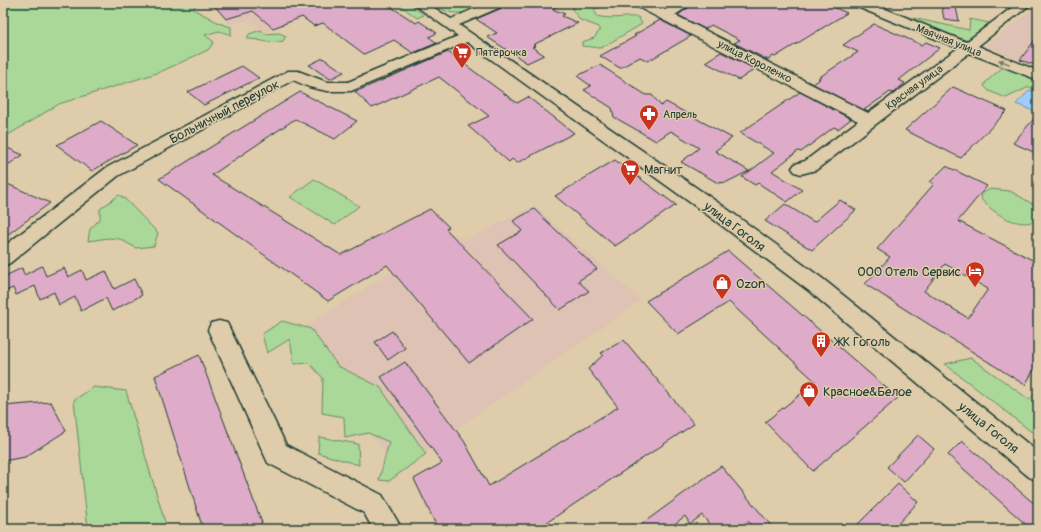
<svg xmlns="http://www.w3.org/2000/svg" width="1041" height="532" font-family="Pangolin,sans-serif">
<rect width="100%" height="100%" fill="#deccaa"/>
<filter id="ink" filterUnits="userSpaceOnUse"><feTurbulence type="fractalNoise" baseFrequency=".025" numOctaves="2"/><feDisplacementMap in="SourceGraphic" scale="8" xChannelSelector="R" yChannelSelector="G"/><feConvolveMatrix kernelMatrix="1 2 1 2 8 2 1 2 1" color-interpolation-filters="sRGB"/></filter>
<g filter="url(#ink)">
<path fill="#dec2b3" d="M211,3H347L263,33L249,19L231,25Z
M1038,5V68L986,47Z
M534,206L641,300L397,470L298,331L453,234L466,240Z"/>
<path fill="#aad898" stroke="#648a66" d="M3,3H197L193,9L219,23L231,27V35L219,31L205,35L214,42L208,50L160,72L59,104L3,138Z
M397,3H408L424,15L417,18Z
M434,3H489C470,12 451,20 434,3Z
M578,3H607L602,7L594,9L597,16C611,20 623,16 638,17L642,24L601,48L582,46V42L594,38L600,30L597,26L580,20L572,9Z
M903,16L969,30L970,19L989,23L967,41Z
M261,30L264,34L279,33L286,36L283,41C266,45 263,39 247,39L249,34Z
M1004,66L1038,80V91L1029,87L1006,98L989,91L984,86L986,82Z
M314,179L359,206L335,225L290,197Z
M990,189L1010,191L1038,207V219C1020,231 993,213 981,199L983,193Z
M119,195L125,199L158,233L154,246L136,248L120,239L108,238L88,241L90,229L100,219V209Z
M282,321L311,329L338,366L380,387L426,454L389,481L379,480L389,442L368,433L345,438L344,417L322,413L323,378L309,363L294,364L290,339L267,353L262,334Z
M971,358L1030,400L1038,389V437L945,364Z
M94,387L126,391L167,529H88L74,400Z
M319,437L358,444L359,465L318,453Z"/>
<path fill="#9fccfa" stroke="#6c93ab" d="M1030,90L1038,93V113L1016,104Z"/>
<path fill="#deabc9" stroke="#1f3d34" fill-rule="evenodd" d="M212,3H385L416,23L419,21L437,33L429,37L437,43L413,53L394,40L364,54L323,23L314,26L302,17L273,28L253,11L226,19Z
M507,3H563L552,9L565,14L562,16L578,23L533,45L535,46L532,47L544,55L527,63L487,37L497,33L476,19L504,7Z
M695,3H824L847,13L775,57L773,56L768,60L734,43L740,40L711,25L705,29L678,15Z
M941,3H955L959,21L944,19Z
M660,20L691,36L648,61L640,57L620,68L600,56L636,36L634,35Z
M874,24L922,45L926,42L940,48L899,80L905,83L893,93L890,92L864,110L813,84L820,79L818,78L858,52L843,45Z
M1038,36V66L1020,60Z
M448,52L517,103L528,97L574,133L517,163L512,159L509,162L468,126L489,116L439,77L372,108L355,92Z
M721,52L755,69L739,80L705,62Z
M323,58L324,59L344,72L330,79L309,65Z
M600,65L646,95H652L661,106L666,102L732,138L715,151L749,171L727,182L718,183L681,162L699,148L671,131L656,141L614,117L612,108L584,90L591,86L577,76Z
M242,66L259,78L204,105L188,92Z
M953,87L1007,111L961,158L905,130Z
M300,92L357,121L335,139L295,119L212,175L341,255L430,209L449,227L446,229L533,319L469,363L387,265L328,301L159,179Z
M800,92L851,119L838,129L834,127L801,152L798,151L772,171L802,190L787,202L758,183L755,185L742,177L774,153L740,133Z
M1038,114V154L1013,143Z
M101,121L137,145L92,171L57,145Z
M3,146L23,155L3,168Z
M615,160L676,205L615,246L555,196Z
M946,166L987,186L958,221L1038,263V363L1025,385L865,284L890,257L877,249L934,184L930,182ZM945,264L988,289L968,318L924,291Z
M3,182L50,203L3,238Z
M840,200L856,210L812,250L765,221L785,204L814,222Z
M534,209L597,269L578,281L589,291L560,310L498,245L522,231L513,221Z
M728,251L898,398L813,471L765,422L816,382L729,302L678,334L646,301Z
M42,266L46,276L64,268L68,277L82,270L86,280L106,271L114,289L134,279L142,295L112,311L106,298L81,311L75,297L59,305L54,292L40,299L35,286L16,295L13,288L3,292V277L22,268L24,275Z
M392,331L405,348L388,360L375,342Z
M624,340L694,424L537,529H438L414,479L442,463L381,377L405,362L464,441L489,486L618,407L588,369L603,355L601,353Z
M199,355L262,523L253,529H203L155,376Z
M51,402L66,431L25,457L3,461V406Z
M918,435L934,449L904,482L887,467Z
M962,441L1038,507V529H1031L948,455Z
M721,466L774,529H755L748,521L738,529H713L702,515L690,524L685,516L668,529H635Z
M898,484L918,502L893,529H853Z"/>
<g fill="none" stroke-linecap="round" stroke-linejoin="round">
<g stroke="#1f3d34" stroke-width="3">
<path id="minor" d="M412,3H427L451,19L487,3H504L503,6L459,25L723,206L823,279L1038,452V481L1029,477L809,291L709,216L467,42L351,91H327L309,87L293,80L118,176L10,263L3,266V247L106,168L288,71H298L327,82H348L458,36Z
M635,3H651L665,10L677,3H693L675,15L868,113L958,48L855,6L854,3H871L966,42L1018,3H1032L978,46L1038,71V80L969,53L816,170L801,174L795,172L792,168L795,164L805,161L858,121L636,6Z
M219,321L227,323L286,445L382,495L402,529H373L364,513L268,463L208,330L211,323Z"/>
</g>
<use href="#minor" fill="#deccaa" fill-rule="evenodd"/>
</g>
<defs><path id="oneway-solid" d="M-6-.8H1V-3.2L6.5 0L1 3.2V.8H-6Z"/></defs>
<use fill="#757d69" href="#oneway-solid" transform="translate(1004 62) rotate(-158)"/>
</g>
<defs>
<g id="supermarket-pin" transform="scale(1)"><path d="M0 17L-7.5 6A9.5 9.5 0 1 1 7.5 6Z" fill="#c8321e" stroke="#deccaa"/><path d="M-6-5.5h2.5l.6 2H6L4.5 2H-2.5L-4.4-4H-6ZM-1.5 3.2a1.3 1.3 0 1 0 .1 0ZM3 3.2a1.3 1.3 0 1 0 .1 0Z" fill="#fff"/></g>
<g id="pharmacy-pin" transform="scale(1)"><path d="M0 17L-7.5 6A9.5 9.5 0 1 1 7.5 6Z" fill="#c8321e" stroke="#deccaa"/><path d="M-2-6h4v4h4v4h-4v4h-4v-4h-4v-4h4Z" fill="#fff"/></g>
<g id="hotel-pin" transform="scale(1)"><path d="M0 17L-7.5 6A9.5 9.5 0 1 1 7.5 6Z" fill="#c8321e" stroke="#deccaa"/><path d="M-6-4.5h1.5V1H6V5H4.5V3h-9V5H-6ZM-4 0a1.8 1.8 0 1 1 3.6 0ZM.5 0V-2.5h3Q6-2.5 6 0Z" fill="#fff"/></g>
<g id="shop-pin" transform="scale(1)"><path d="M0 17L-7.5 6A9.5 9.5 0 1 1 7.5 6Z" fill="#c8321e" stroke="#deccaa"/><path d="M-5-2.5h2.3a2.7 3.5 0 0 1 5.4 0H5L5.5 6h-11ZM-1.5-2.5h3a1.5 2.3 0 0 0-3 0Z" fill="#fff"/></g>
<g id="building-pin" transform="scale(1)"><path d="M0 17L-7.5 6A9.5 9.5 0 1 1 7.5 6Z" fill="#c8321e" stroke="#deccaa"/><path d="M-4-6H4V6H1V3H-1V6H-4ZM-2.5-4.3h1.7v1.8h-1.7ZM.8-4.3h1.7v1.8H.8ZM-2.5-1h1.7V.8h-1.7ZM.8-1h1.7V.8H.8Z" fill="#fff"/></g>
</defs>
<g fill-rule="evenodd">
<use href="#supermarket-pin" x="462" y="52"/>
<use href="#pharmacy-pin" x="649" y="114"/>
<use href="#supermarket-pin" x="630" y="169"/>
<use href="#hotel-pin" x="975" y="271"/>
<use href="#shop-pin" x="722" y="283"/>
<use href="#building-pin" x="821" y="341"/>
<use href="#shop-pin" x="809" y="391"/>
</g>
<g text-anchor="middle" stroke-width="3" stroke-linejoin="round" paint-order="stroke">
<g font-size="11" fill="#1f3d34" stroke="#deccaa">
<text transform="translate(949 40) rotate(22)" y="4">Маячная улица</text>
<text transform="translate(755 61) rotate(27)" y="4">улица Короленко</text>
<text transform="translate(914 87) rotate(-36)" y="4">Красная улица</text>
</g>
<g font-size="11" fill="#1f3d34" stroke="#deccaa" text-anchor="start">
<text x="476" y="56">Пятёрочка</text>
<text x="663" y="118">Апрель</text>
</g>
<g font-size="13" fill="#1f3d34" stroke="#deccaa">
<text transform="translate(224 111) rotate(-28)" y="5">Больничный переулок</text>
<text transform="translate(735 226) rotate(37)" y="5">улица Гоголя</text>
<text transform="translate(989 427) rotate(39)" y="5">улица Гоголя</text>
</g>
<g font-size="13" fill="#1f3d34" stroke="#deccaa" text-anchor="start">
<text x="644" y="174">Магнит</text>
<text x="961" y="276" text-anchor="end">ООО Отель Сервис</text>
<text x="736" y="288">Ozon</text>
<text x="835" y="346">ЖК Гоголь</text>
<text x="823" y="396">Красное&amp;Белое</text>
</g>
</g>
<rect width="1041" height="532" fill="none" stroke="#deccaa" stroke-width="16"/>
<rect x="8" y="8" width="1025" height="516" fill="none" stroke="#1f3d34" stroke-width="1.5" filter="url(#ink)"/>
</svg>
